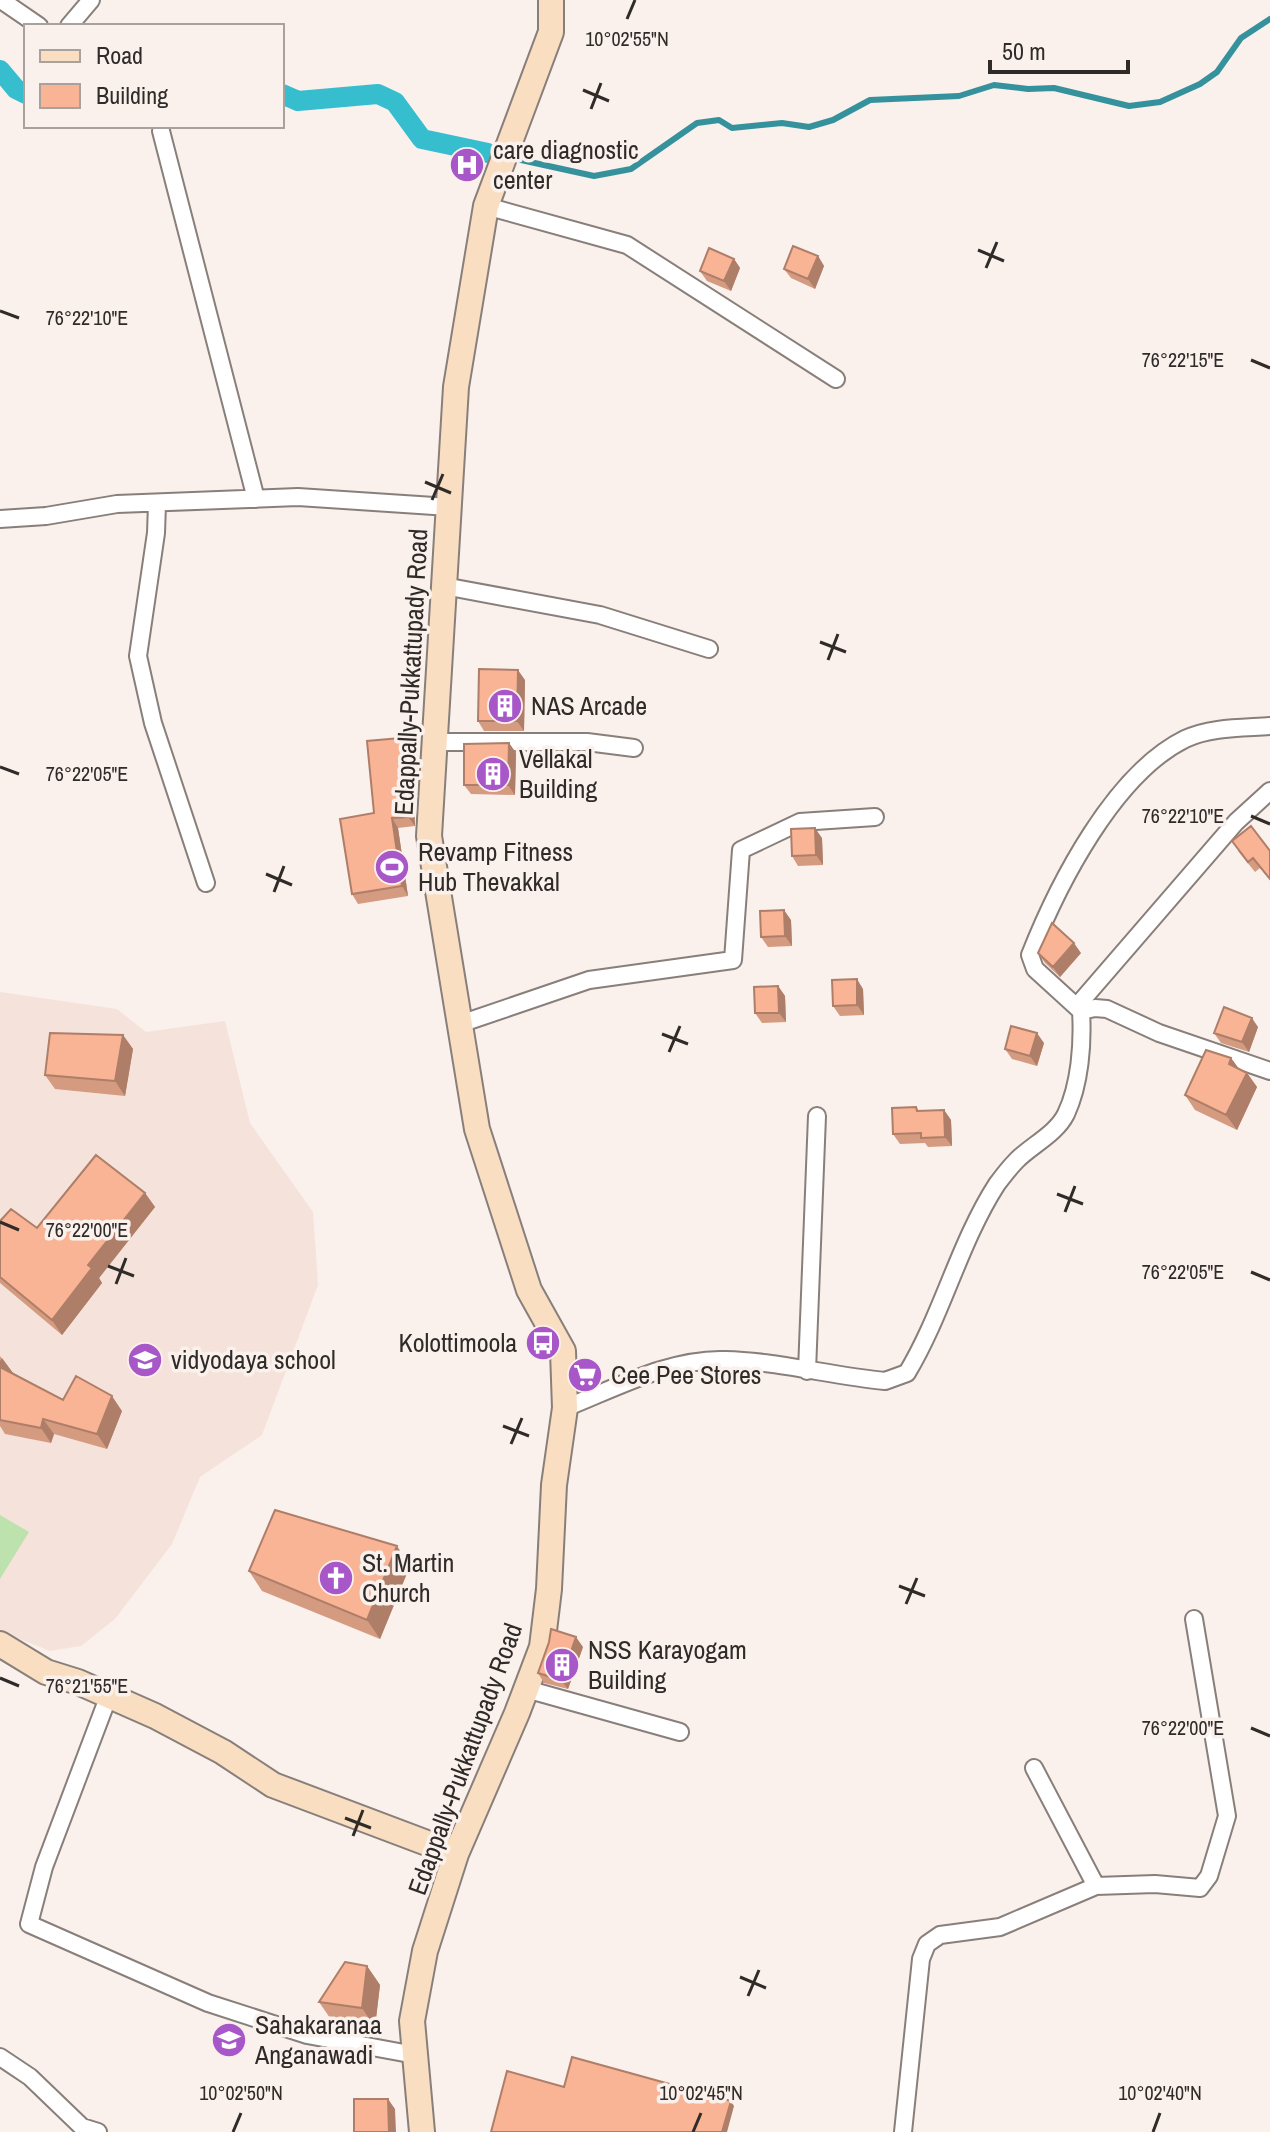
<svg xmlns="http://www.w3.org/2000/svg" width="1270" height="2132" font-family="'Archivo Narrow',sans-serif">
<rect width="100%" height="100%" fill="#faf0ec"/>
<path fill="#f5e3db" d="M0,992L117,1009L146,1032L225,1021L250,1123L313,1212L318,1285L262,1435L200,1477L172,1544L115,1619L81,1646L50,1651L0,1631Z"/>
<path fill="#bde2ae" d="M0,1515L29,1532L0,1579Z"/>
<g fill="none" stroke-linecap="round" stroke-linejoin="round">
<path stroke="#35929c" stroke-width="6" d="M521,160L594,176L631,169L697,123L719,120L732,128L782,123L809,127L833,120L870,100L959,96L994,85L1028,89L1054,88L1129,106L1160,102L1200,84L1217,72L1241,38L1270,19"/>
<path stroke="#37bece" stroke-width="20" d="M0,70L16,89L26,94
M282,94L298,101L378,94L395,102L422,139L488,153"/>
<g stroke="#887f7b" stroke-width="20">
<path id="street" d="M1,0L39,26
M69,26L91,0
M161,131L256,499
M486,206L627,245L836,379
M157,504L156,533L138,656L153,723L206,883
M0,519L46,516L117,504L298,497L449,507
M444,586L600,615L709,649
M434,742H587L634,748
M1077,1006L1236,822L1270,791
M1081,1011L1035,969L1030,955C1058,884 1114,774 1185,739C1210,727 1243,728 1270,726
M460,1024L589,980L733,960L741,850L800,822L875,817
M807,1371L817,1116
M565,1408C614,1389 670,1358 725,1360C777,1361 832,1376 885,1381L907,1373C943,1313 959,1243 997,1184C1003,1176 1010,1167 1017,1160C1032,1145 1056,1134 1066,1114C1080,1084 1083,1044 1081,1011L1095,1008L1107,1009L1159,1033L1270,1071
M526,1689L680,1732
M109,1695L44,1867L29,1924L208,2003L307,2035L415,2055
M1034,1768L1096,1886
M0,2057L30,2077L82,2127L98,2132
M903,2132L921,1959L927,1944L940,1935L1000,1927L1096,1886L1155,1884L1200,1888L1209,1876L1227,1816L1194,1619"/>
</g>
<g stroke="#887f7b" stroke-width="28">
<path id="secondary" d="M0,1644L46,1672L78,1682L155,1716L223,1752L273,1785L456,1854
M422,2132L412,2021L425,1951L456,1854L517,1713L542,1647L549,1589L554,1485L565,1408L563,1351L529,1290L477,1129L429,836L456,387L486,206L551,32V0"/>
</g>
<use href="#street" stroke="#fff" stroke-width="16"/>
<use href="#secondary" stroke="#fadec1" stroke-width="24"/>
</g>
<path fill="#d59b80" d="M818,256L824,266L815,289L791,278L784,269Z
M734,259L740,268L731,291L707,281L700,271Z
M525,680L524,731H484L478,721Z
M400,738L407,748L411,796L414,801L415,826L398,828L408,896L358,904L352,894L374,813Z
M509,743L516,753L515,795L471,794L464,785Z
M822,838L823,865L798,866L792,856Z
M1238,851H1270V880L1260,868L1255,872Z
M791,920L792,946L768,947L761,937Z
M1038,953H1081L1060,977L1045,963Z
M778,986L785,996L786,1022L762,1023L755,1013Z
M863,989L864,1015L840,1016L833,1006Z
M1258,1027L1249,1052L1221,1043L1214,1033Z
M123,1035L133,1049L125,1096L55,1089L45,1075Z
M1044,1043L1037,1066L1012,1059L1005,1049Z
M1231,1058L1239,1069L1247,1073L1257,1087L1237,1130L1195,1110L1185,1095Z
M916,1107L919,1111L944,1110L951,1120L952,1146L928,1147L925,1143L900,1144L893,1134Z
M145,1193L155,1207L99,1278L102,1283L62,1335L0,1283V1221L37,1228Z
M0,1356L13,1373L63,1400L122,1411L107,1449L54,1434L51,1443L5,1434L0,1426Z
M410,1566L380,1639L262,1591L249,1571Z
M583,1647L568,1689L544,1683L538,1673Z
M367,1966L380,1985L375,2027L332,2021L319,2002Z"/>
<path fill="#ae7e68" d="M818,256L824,266L815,289L808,279Z
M734,259L740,268L731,291L724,281Z
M518,670L525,680L524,731L517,721Z
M400,738L407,748L411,796L414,801L415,826L408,817Z
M509,743L516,753L515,795L508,785Z
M392,818L398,828L408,896L402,886Z
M815,828L822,838L823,865L816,855Z
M784,910L791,920L792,946L785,936Z
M1074,943L1081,953L1060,977L1053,967Z
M857,979L863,989L864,1015L857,1005Z
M778,986L785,996L786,1022L779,1013Z
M1252,1018L1258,1027L1249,1052L1242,1042Z
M1037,1033L1044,1043L1037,1066L1030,1056Z
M123,1035L133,1049L125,1096L115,1081Z
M1231,1058L1242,1073L1229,1064Z
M1247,1073L1257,1087L1237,1130L1226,1115Z
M944,1110L951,1120L952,1146L945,1137Z
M145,1193L155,1207L99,1278L102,1283L62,1335L52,1320L88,1265Z
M2,1358L13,1373L0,1370V1361Z
M112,1396L122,1411L107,1449L97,1434Z
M43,1419L54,1434L51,1443L41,1428Z
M397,1546L410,1566L380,1639L367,1620Z
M576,1637L583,1647L568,1689L561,1680Z
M367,1966L380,1985L375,2027L362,2008Z
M388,2099L395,2109L396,2132H389Z
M731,2101L734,2106L727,2132H722Z"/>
<path fill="#f8b495" stroke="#ae7e68" stroke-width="2" d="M793,246L818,256L808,279L784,269Z
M709,248L734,259L724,281L700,271Z
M479,669L518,670L517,721H478Z
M400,738L405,791H408V817L392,818L402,886L352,894L340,819L374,813L367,741Z
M509,743L508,785H464V744Z
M1251,826L1270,851V879L1253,858L1248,862L1232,841Z
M815,828L816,855L792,856L791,829Z
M784,910L785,936L761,937L760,911Z
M1052,923L1074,943L1053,967L1038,953Z
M857,979V1005L833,1006L832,980Z
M778,986L779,1013H755L754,987Z
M1224,1007L1252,1018L1242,1042L1214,1033Z
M1011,1026L1037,1033L1030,1056L1005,1049Z
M50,1033L123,1035L115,1081L45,1075Z
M1206,1050L1231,1058L1229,1064L1247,1073L1226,1115L1185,1095Z
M916,1107L917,1111L944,1110L945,1137L921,1138V1133L893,1134L892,1108Z
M96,1155L145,1193L88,1265L92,1268L52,1320L0,1277V1221L11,1209L37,1228Z
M0,1367L63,1400L76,1376L112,1396L97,1434L43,1419L41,1428L0,1420Z
M275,1510L397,1546L367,1620L249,1571Z
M551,1629L576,1637L561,1680L538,1673L549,1642Z
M345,1962L367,1966L362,2008L319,2002Z
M572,2057L731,2101L722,2132H491L507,2071L564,2087Z
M354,2099H388L389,2132H354Z"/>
<path fill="none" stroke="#2f2b29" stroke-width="3" d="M627,19L635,0M583,90L609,101M591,109L601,83M978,250L1004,261M986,268L997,242M0,311L19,318M1251,360L1270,368M425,482L451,493M432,500L443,474M820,642L846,652M828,660L838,634M0,767L19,774M1251,816L1270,824M266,874L292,885M274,892L284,866M662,1034L688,1044M669,1052L680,1026M1057,1194L1083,1204M1065,1212L1075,1186M0,1222L19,1230M108,1266L134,1276M1251,1272L1270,1280M116,1284L126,1258M503,1426L529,1436M511,1444L522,1418M899,1586L925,1596M906,1604L917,1578M0,1678L19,1686M1251,1728L1270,1736M345,1818L371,1828M353,1836L363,1810M740,1977L766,1988M748,1996L759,1970M233,2132L241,2113M693,2132L701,2113M1153,2132L1160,2113"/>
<defs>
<g id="hospital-disc" transform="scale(1.8)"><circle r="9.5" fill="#a857c8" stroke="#faf0ec"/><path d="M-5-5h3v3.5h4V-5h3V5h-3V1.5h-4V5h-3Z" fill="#fff"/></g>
<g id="building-disc" transform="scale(1.8)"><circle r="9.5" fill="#a857c8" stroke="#faf0ec"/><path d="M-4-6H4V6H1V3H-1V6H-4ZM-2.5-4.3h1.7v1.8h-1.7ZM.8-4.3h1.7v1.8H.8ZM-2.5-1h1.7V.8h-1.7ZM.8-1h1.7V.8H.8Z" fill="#fff"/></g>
<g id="stadium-disc" transform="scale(1.8)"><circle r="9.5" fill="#a857c8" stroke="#faf0ec"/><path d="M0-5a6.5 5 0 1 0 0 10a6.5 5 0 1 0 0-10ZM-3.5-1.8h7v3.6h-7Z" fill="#fff"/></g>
<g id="bus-disc" transform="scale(1.8)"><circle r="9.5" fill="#a857c8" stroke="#faf0ec"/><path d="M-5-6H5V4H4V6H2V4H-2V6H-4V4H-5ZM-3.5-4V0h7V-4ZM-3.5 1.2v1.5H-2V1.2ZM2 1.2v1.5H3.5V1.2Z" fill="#fff"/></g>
<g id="school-disc" transform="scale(1.8)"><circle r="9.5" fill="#a857c8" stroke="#faf0ec"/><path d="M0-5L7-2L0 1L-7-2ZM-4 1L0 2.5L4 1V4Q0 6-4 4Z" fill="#fff"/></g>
<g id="supermarket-disc" transform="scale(1.8)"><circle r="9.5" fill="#a857c8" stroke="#faf0ec"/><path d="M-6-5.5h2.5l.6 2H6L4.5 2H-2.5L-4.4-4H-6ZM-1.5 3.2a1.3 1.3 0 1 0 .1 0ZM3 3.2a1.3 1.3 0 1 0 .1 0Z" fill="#fff"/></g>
<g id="church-disc" transform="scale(1.8)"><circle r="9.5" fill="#a857c8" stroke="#faf0ec"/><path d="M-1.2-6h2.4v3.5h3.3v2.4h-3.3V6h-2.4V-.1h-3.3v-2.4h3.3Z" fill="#fff"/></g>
</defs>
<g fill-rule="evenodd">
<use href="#hospital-disc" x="467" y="165"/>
<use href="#building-disc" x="505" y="706"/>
<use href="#building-disc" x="493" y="774"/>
<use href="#stadium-disc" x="392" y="867"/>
<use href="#bus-disc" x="543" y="1343"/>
<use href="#school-disc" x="145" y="1360"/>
<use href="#supermarket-disc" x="585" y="1375"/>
<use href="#church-disc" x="336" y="1578"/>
<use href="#building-disc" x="562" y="1665"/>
<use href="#school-disc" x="229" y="2040"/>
</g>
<g text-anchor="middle" stroke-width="7" stroke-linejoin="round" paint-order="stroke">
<g font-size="26" fill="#2f2b29" stroke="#faf0ec" text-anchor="start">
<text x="493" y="159">care diagnostic<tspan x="493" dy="30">center</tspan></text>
<text x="531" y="715">NAS Arcade</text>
<text x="519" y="768">Vellakal<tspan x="519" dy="30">Building</tspan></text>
<text x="418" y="861">Revamp Fitness<tspan x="418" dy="30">Hub Thevakkal</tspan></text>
<text x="517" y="1352" text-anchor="end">Kolottimoola</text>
<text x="171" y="1369">vidyodaya school</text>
<text x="611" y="1384">Cee Pee Stores</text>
<text x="362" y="1572">St. Martin<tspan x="362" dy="30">Church</tspan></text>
<text x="588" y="1659">NSS Karayogam<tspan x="588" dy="30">Building</tspan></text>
<text x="255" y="2034">Sahakaranaa<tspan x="255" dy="30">Anganawadi</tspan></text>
</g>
<g font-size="26" fill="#2f2b29" stroke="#faf0ec">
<text transform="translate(411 672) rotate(-87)" y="9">Edappally-Pukkattupady Road</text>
<text transform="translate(465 1759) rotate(-70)" y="9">Edappally-Pukkattupady Road</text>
</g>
</g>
<g font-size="20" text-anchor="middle" fill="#2f2b29" stroke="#faf0ec" stroke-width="7" stroke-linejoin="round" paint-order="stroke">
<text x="627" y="46">10°02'55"N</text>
<text x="87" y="325">76°22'10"E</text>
<text x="1183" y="367">76°22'15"E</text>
<text x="87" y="781">76°22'05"E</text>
<text x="1183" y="823">76°22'10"E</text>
<text x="87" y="1237">76°22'00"E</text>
<text x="1183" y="1279">76°22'05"E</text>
<text x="87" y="1693">76°21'55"E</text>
<text x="1183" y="1735">76°22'00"E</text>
<text x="241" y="2100">10°02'50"N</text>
<text x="701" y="2100">10°02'45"N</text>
<text x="1160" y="2100">10°02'40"N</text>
</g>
<rect x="24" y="24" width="260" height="104" fill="#faf0ec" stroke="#a9a19e" stroke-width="2"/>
<rect x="40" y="50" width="40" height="12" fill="#fadec1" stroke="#a9a19e" stroke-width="2"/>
<text x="96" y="64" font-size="24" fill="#2f2b29">Road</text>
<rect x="40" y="84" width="40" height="24" fill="#f8b495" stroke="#a9a19e" stroke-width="2"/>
<text x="96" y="104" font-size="24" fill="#2f2b29">Building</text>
<path d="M990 60v12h138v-12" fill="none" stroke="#2f2b29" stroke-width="4"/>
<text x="1002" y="60" font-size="24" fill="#2f2b29" stroke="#faf0ec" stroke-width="6" paint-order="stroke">50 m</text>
</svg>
